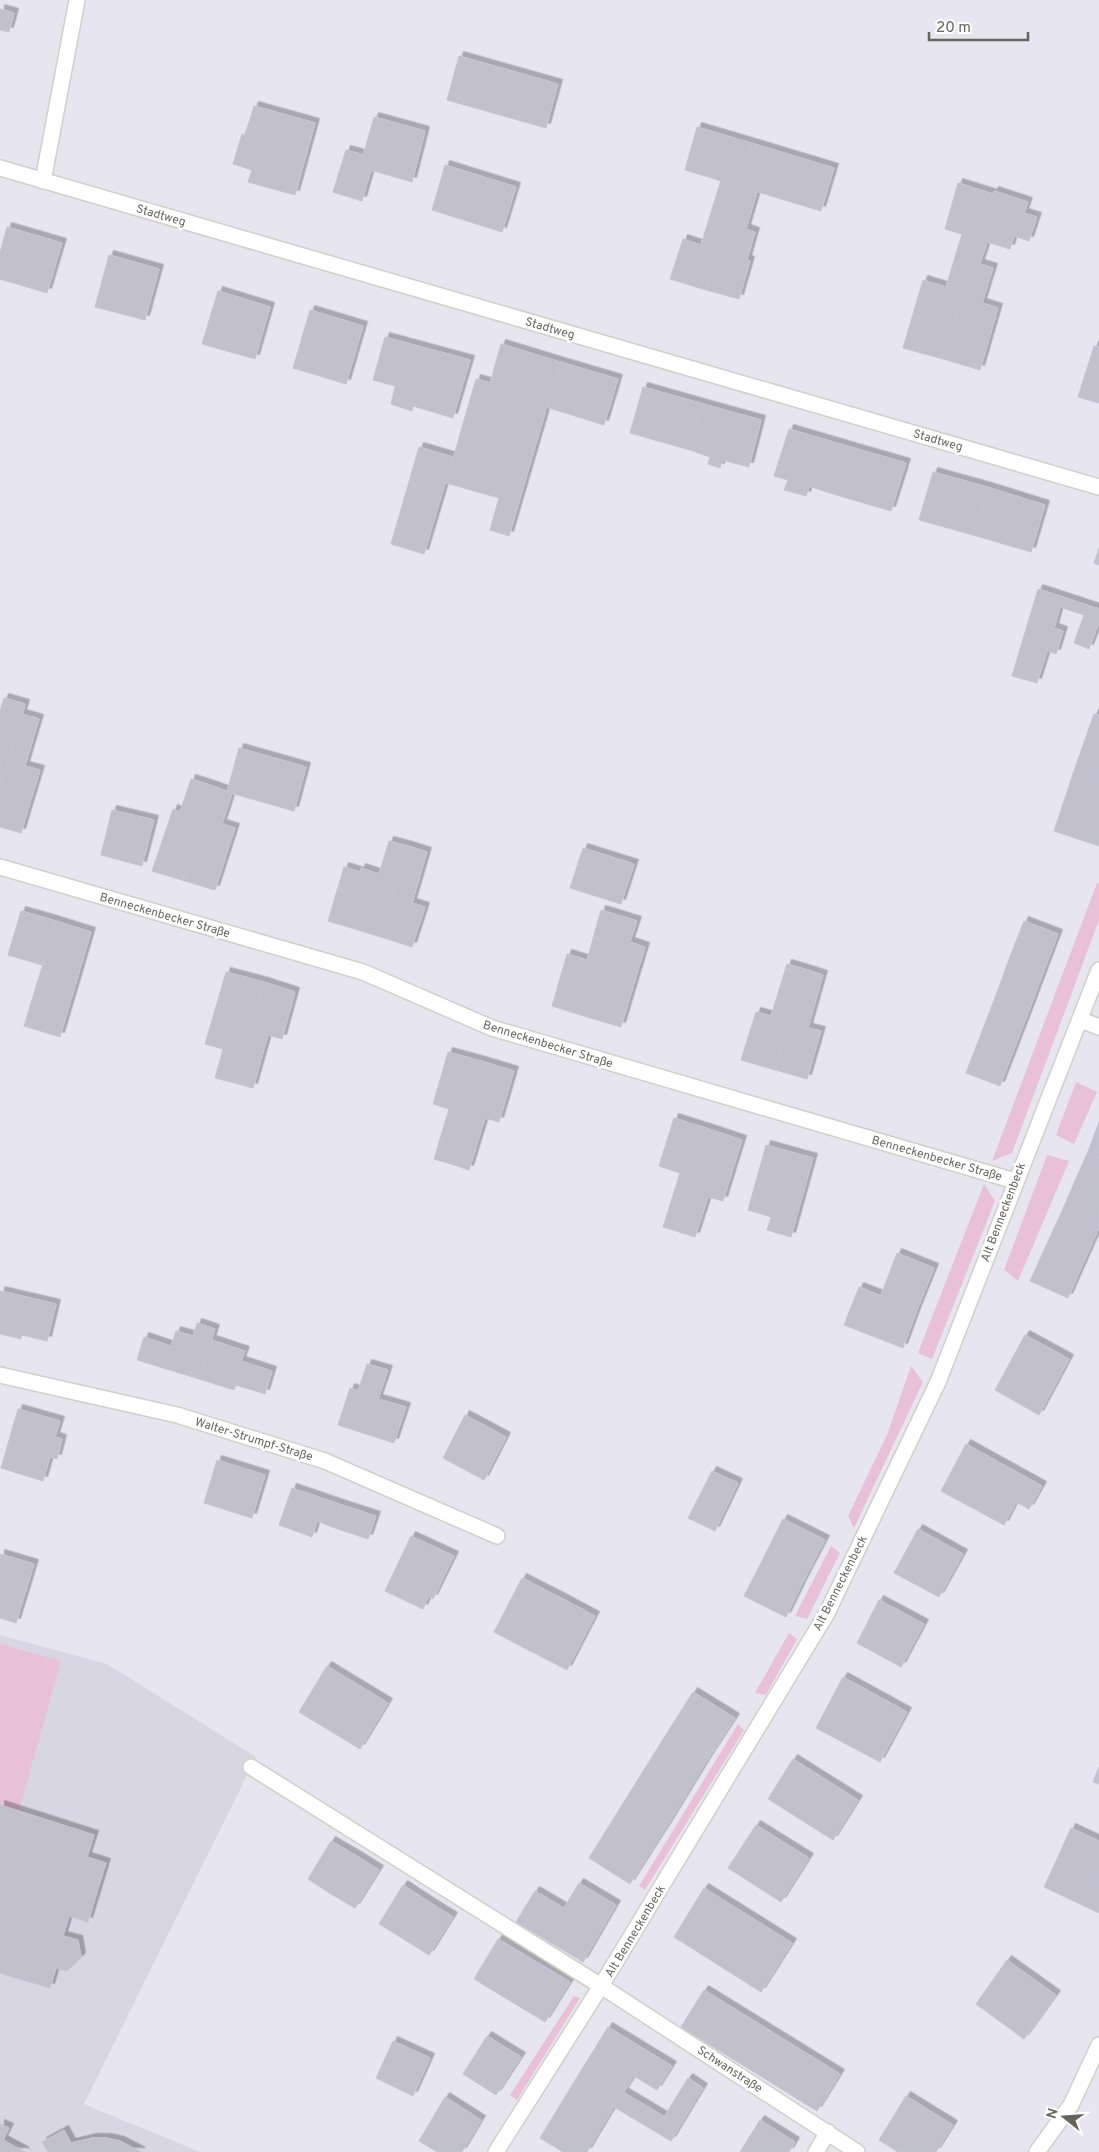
<svg xmlns="http://www.w3.org/2000/svg" width="1099" height="2152" font-family="Overpass,sans-serif">
<defs>
<filter id="shadow"><feDropShadow dx="4.5" dy="-4.5" stdDeviation="0" flood-color="#0004"/></filter>
</defs>
<rect width="100%" height="100%" fill="#e7e5f0"/>
<path fill="#d8d6e2" d="M0,1635L107,1664L256,1757L84,2104L200,2152H0Z"/>
<path fill="#e8c1d8" d="M1097,883H1099V920L1012,1153L992,1161Z
M1076,1082L1097,1092L1074,1144L1056,1135Z
M1047,1155L1069,1161L1018,1281L1004,1270Z
M984,1184L995,1201L932,1359L918,1353Z
M911,1366L923,1382L854,1528L848,1516L887,1435Z
M831,1546L840,1553L807,1619L795,1616Z
M789,1633L797,1639L766,1695L755,1693Z
M0,1644L61,1661L19,1811L0,1805Z
M738,1724L744,1730L645,1890L639,1886Z
M574,1996L580,1998L517,2100L510,2095Z"/>
<path fill="#c2c1cb" stroke="#c4c3d5" filter="url(#shadow)" d="M0,9L14,13L9,32L0,30Z
M459,56L558,84L546,128L447,100Z
M254,106L315,123L295,195L248,182L252,170L233,164L242,134L245,135Z
M374,117L425,131L412,182L360,167Z
M697,127L751,143L738,186L685,170Z
M751,143L834,168L821,211L738,186Z
M346,150L364,155L360,167L371,170L362,201L333,192Z
M445,165L516,187L502,232L432,210Z
M721,180L738,186L706,290L670,279L683,239L701,245Z
M958,183L993,194L943,359L903,348L923,280L946,287L962,234L945,229Z
M738,186L757,192L746,229L755,232L747,260L750,261L739,299L706,290Z
M994,191L1028,202L1024,213L1037,217L1029,241L1014,236L1010,249L987,242L980,264L993,268L982,303L998,308L980,370L943,359Z
M7,227L62,243L47,293L0,279V253Z
M109,255L159,269L145,320L95,307Z
M218,291L270,307L255,359L202,344Z
M310,310L363,326L346,384L293,368Z
M385,337L429,349L412,411L391,404L395,386L373,380Z
M501,344L560,362L509,536L490,530L499,498L446,483L476,379L490,383Z
M1094,346L1099,347V403L1078,397Z
M429,349L470,360L453,418L413,406Z
M560,362L618,379L604,425L546,407Z
M643,387L703,404L690,450L630,433Z
M703,404L761,420L749,467L722,460L720,468L708,464L710,457L690,450Z
M789,429L847,446L833,494L809,486L806,496L784,490L788,480L774,476Z
M847,446L906,463L891,511L833,494Z
M419,447L453,457L424,554L391,544Z
M933,472L987,487L973,535L919,520Z
M987,487L1045,505L1031,552L973,535Z
M1099,548V565L1094,563Z
M1038,589L1099,609V622L1089,649L1074,643L1084,615L1060,607L1054,628L1063,631L1056,654L1047,651L1037,683L1012,676Z
M4,698L25,704L0,791V711Z
M22,714L39,719L25,766L40,770L21,833L0,827V791Z
M1094,714L1099,715V780L1074,771Z
M239,748L306,767L294,811L227,792Z
M1074,771L1099,780V846L1054,831Z
M191,779L213,786L185,881L152,871L173,809L180,812Z
M213,786L232,793L222,824L235,828L215,890L185,881Z
M112,810L154,820L142,866L101,855Z
M389,841L408,846L381,937L328,921L344,867L360,872L361,868L379,874Z
M408,846L427,852L412,903L425,907L412,947L381,937Z
M583,848L634,864L621,904L570,888Z
M601,910L618,915L587,1017L552,1006L567,954L587,960Z
M21,911L56,921L42,965L8,955Z
M618,915L637,921L630,942L645,947L621,1027L587,1017Z
M56,921L91,932L60,1037L24,1026Z
M1024,921L1058,934L1045,968L1011,954Z
M1011,954L1045,968L1030,1008L996,995Z
M787,964L804,969L775,1070L741,1060L756,1012L771,1016Z
M804,969L823,975L808,1028L821,1031L807,1079L775,1070Z
M226,972L264,982L235,1083L215,1078L223,1049L205,1044Z
M264,982L295,992L282,1039L268,1035L253,1088L235,1083Z
M996,995L1030,1008L1000,1086L966,1073Z
M448,1052L481,1061L451,1164L434,1159L449,1109L433,1104Z
M481,1061L514,1071L499,1122L485,1118L469,1170L451,1164Z
M674,1118L709,1129L676,1231L663,1227L680,1173L659,1166Z
M1099,1122V1153L1089,1149Z
M709,1129L742,1140L723,1201L708,1197L695,1237L676,1231Z
M766,1145L813,1158L791,1237L767,1230L771,1217L748,1210Z
M1089,1149L1099,1153L1098,1230L1061,1213Z
M1061,1213L1098,1230L1068,1298L1030,1281Z
M897,1253L934,1268L917,1310L881,1295Z
M859,1287L917,1310L903,1348L844,1325Z
M0,1291L56,1304L47,1341L22,1335L21,1339L0,1334Z
M197,1323L215,1329L199,1379L137,1360L144,1337L171,1346L176,1331L193,1336Z
M1025,1335L1069,1359L1039,1415L995,1390Z
M212,1340L245,1351L241,1361L272,1371L265,1394L236,1385L234,1390L199,1379Z
M367,1364L388,1370L378,1399L406,1407L394,1443L338,1425L350,1388L358,1391Z
M18,1409L60,1421L55,1437L62,1439L57,1459L50,1457L43,1481L1,1468Z
M465,1415L506,1437L484,1480L443,1458Z
M966,1444L1042,1486L1029,1509L1016,1502L1004,1525L941,1491Z
M217,1460L265,1475L252,1518L204,1503Z
M712,1471L738,1483L715,1531L688,1518Z
M292,1488L342,1505L335,1528L317,1521L312,1537L279,1525Z
M342,1505L376,1516L368,1539L335,1528Z
M783,1519L825,1540L804,1580L763,1559Z
M918,1529L963,1554L939,1597L894,1573Z
M411,1536L454,1556L433,1599L429,1596L423,1609L385,1591Z
M0,1554L34,1564L16,1623L0,1618Z
M763,1559L804,1580L786,1617L744,1596Z
M522,1578L563,1599L534,1653L494,1632Z
M563,1599L595,1616L567,1670L534,1653Z
M879,1600L924,1624L901,1667L857,1643Z
M327,1666L388,1703L360,1749L299,1712Z
M843,1677L907,1712L880,1762L816,1728Z
M693,1692L735,1718L708,1759L667,1733Z
M667,1733L708,1759L669,1823L627,1797Z
M793,1759L858,1800L833,1840L768,1799Z
M1099,1767V1784L1093,1782Z
M627,1797L669,1823L651,1851L609,1826Z
M0,1805L94,1835L87,1857L106,1863L88,1922L69,1916L63,1936L78,1940L81,1957L67,1971L56,1968L50,1988L0,1973Z
M756,1825L809,1858L781,1902L728,1868Z
M609,1826L651,1851L630,1884L589,1858Z
M1071,1828L1099,1841V1878L1057,1859Z
M331,1841L355,1855L331,1894L308,1879Z
M355,1855L379,1870L355,1908L331,1894Z
M1057,1859L1099,1878V1913L1044,1887Z
M579,1883L616,1905L583,1962L516,1922L535,1891L564,1908Z
M403,1885L429,1902L405,1940L379,1924Z
M704,1888L792,1943L761,1992L674,1937Z
M429,1902L453,1917L429,1955L405,1940Z
M498,1939L570,1982L545,2022L474,1979Z
M1007,1960L1056,1995L1024,2039L976,2004Z
M704,1990L840,2074L817,2111L681,2027Z
M608,2027L672,2066L657,2090L634,2076L614,2107L574,2082Z
M487,2036L521,2057L496,2095L463,2074Z
M393,2041L430,2058L413,2096L376,2078Z
M688,2078L703,2088L680,2126L664,2117Z
M574,2082L614,2107L587,2152H563L540,2138Z
M623,2092L680,2126L671,2141L614,2107Z
M906,2096L953,2125L936,2152H898L879,2140Z
M445,2097L481,2120L462,2152H437L419,2141Z
M760,2120L795,2142L789,2152H740Z
M0,2124L9,2128L3,2140L25,2152H0Z
M64,2130L71,2143L92,2138H106L120,2141L141,2152H48L42,2142Z"/>
<g fill="none" stroke-linecap="round" stroke-linejoin="round">
<g stroke="#d0cfc8" stroke-width="18">
<path id="lane" d="M43,181L77,0
M251,1767L601,1986
M1037,2152L1071,2105L1099,2045"/>
</g>
<g stroke="#d0cfc8" stroke-width="18">
<path id="street" d="M0,168L1099,487
M0,867L363,972L492,1028L1015,1181
M1081,1020L1099,1027
M0,1375L177,1415L325,1461L497,1536
M601,1986L857,2152
M496,2152L601,1986L827,1613L938,1382L1099,970
M816,2152L828,2132"/>
</g>
<use href="#lane" stroke="#fff" stroke-width="15"/>
<use href="#street" stroke="#fff" stroke-width="15"/>
</g>
<g text-anchor="middle" stroke-width="5" stroke-linejoin="round" paint-order="stroke">
<g font-size="12" fill="#66655d" stroke="#fff">
<text transform="translate(161 215) rotate(16)" y="4">Stadtweg</text>
<text transform="translate(550 328) rotate(16)" y="4">Stadtweg</text>
<text transform="translate(938 440) rotate(16)" y="4">Stadtweg</text>
<text transform="translate(165 915) rotate(16)" y="4">Benneckenbecker Straße</text>
<text transform="translate(548 1044) rotate(17)" y="4">Benneckenbecker Straße</text>
<text transform="translate(937 1158) rotate(16)" y="4">Benneckenbecker Straße</text>
<text transform="translate(1003 1212) rotate(-69)" y="4">Alt Benneckenbeck</text>
<text transform="translate(254 1439) rotate(17)" y="4">Walter-Strumpf-Straße</text>
<text transform="translate(840 1583) rotate(-63)" y="4">Alt Benneckenbeck</text>
<text transform="translate(635 1931) rotate(-59)" y="4">Alt Benneckenbeck</text>
<text transform="translate(730 2069) rotate(33)" y="4">Schwanstraße</text>
</g>
</g>
<g transform="translate(1064 2117) rotate(287)" stroke="#ffffff" stroke-width="4" paint-order="stroke">
<path d="M0-4L9 19L0 12L-9 19Z" fill="#66655d"/>
<text y="-8" font-size="14" font-weight="bold" text-anchor="middle" fill="#66655d">N</text>
</g>
<path d="M929 32v8h99v-8" fill="none" stroke="#66655d" stroke-width="2.5"/>
<text x="936" y="32" font-size="15" fill="#66655d" stroke="#ffffff" stroke-width="4" paint-order="stroke">20 m</text>
</svg>
